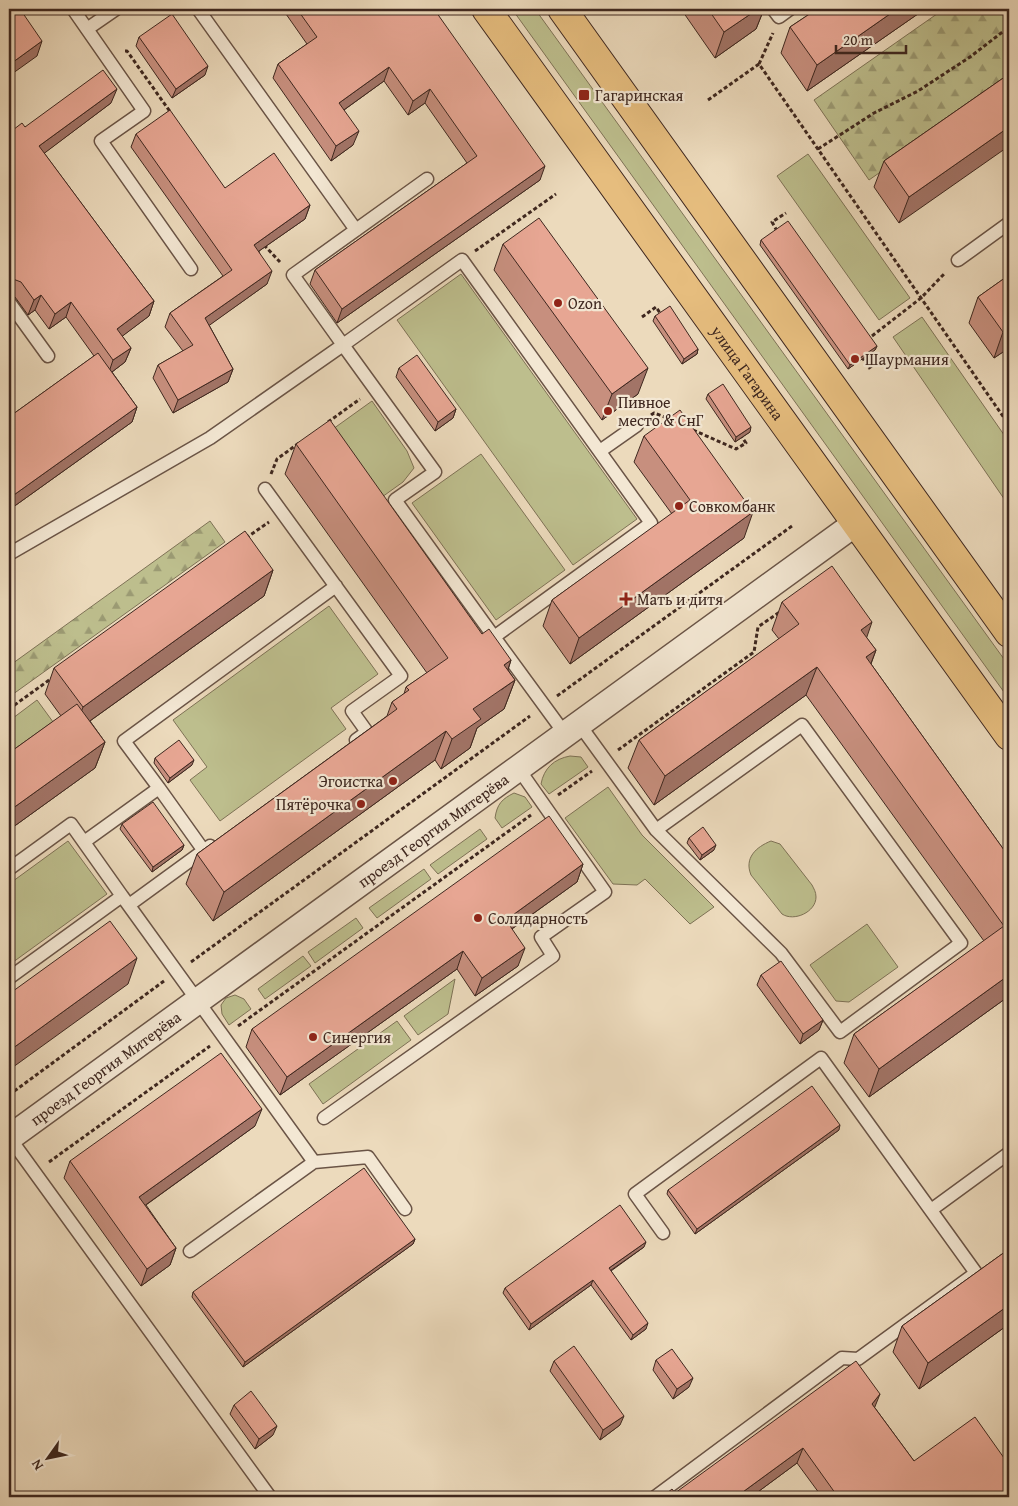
<svg xmlns="http://www.w3.org/2000/svg" width="1018" height="1506" font-family="'Gentium Book Plus',serif">
<defs>
<pattern id="forest-firs" width="22" height="20" patternUnits="userSpaceOnUse" patternTransform="scale(1.25)"><rect width="22" height="20" fill="#bdbe8d"/><path d="M5 1l3.5 6h-7zM16 11l3.5 6h-7z" fill="#9b9a73"/></pattern>
</defs>
<rect width="100%" height="100%" fill="#ecdabc"/>
<filter id="stains"><feTurbulence type="fractalNoise" baseFrequency=".004" numOctaves="4"/><feColorMatrix values="0 0 0 0 .2 0 0 0 0 .09 0 0 0 0 .02 0 0 0 .5 -.17"/></filter>
<radialGradient id="worn" r=".72"><stop offset=".6" stop-color="#630" stop-opacity="0"/><stop offset="1" stop-color="#630" stop-opacity=".3"/></radialGradient>
<path fill="#bdbe8d" stroke="#7e7256" d="M512,9H535L1009,666V699Z
M808,154L910,298L879,320L777,176Z
M461,274L637,519L573,565L397,320Z
M922,317L1009,442V506L893,337Z
M372,401L407,451L414,468L403,482L375,502L326,434Z
M481,454L565,570L496,620L412,503Z
M329,606L378,674L331,708L346,729L220,821L190,780L207,767L173,720Z
M37,700L56,726L9,760V721Z
M570,756L581,757L588,767L549,794L541,784C544,768 554,759 570,756Z
M608,787L642,835L714,907L690,924L645,879L637,885L613,884L565,818Z
M514,793L525,797L532,807L502,828L495,818C497,804 502,799 514,793Z
M480,829L487,839L438,874L430,865Z
M68,841L107,894L9,965V884Z
M771,841L780,844L812,885C814,889 816,892 816,897C816,912 794,922 782,914L751,875C744,858 756,847 771,841Z
M424,869L431,879L377,918L369,908Z
M356,918L363,928L315,963L308,952Z
M867,924L898,967L849,1002L836,1001L810,965Z
M303,956L311,966L265,999L258,989Z
M455,979L448,1014L418,1035L404,1016Z
M235,995L244,999L251,1009L229,1025L222,1014L221,1005L226,998Z
M397,1021L411,1040L323,1104L309,1084Z"/>
<path fill="url(#forest-firs)" stroke="#7e7256" d="M944,9H1009V82L869,180L814,100Z
M210,521L225,542L9,697V666Z"/>
<g fill="none" stroke-linecap="round" stroke-linejoin="round">
<g stroke="#6a5446" stroke-width="15">
<path id="service" d="M73,9L144,111L101,141L191,269
M198,9L356,230
M773,9L779,17L790,9
M87,29L116,9
M958,260L1009,223
M9,302L48,356
M600,451L637,425
M265,489L401,676L352,711L367,732L356,740
M9,554L210,438L343,345L293,275L427,179
M494,637L395,500L435,472L343,345L462,260L651,523L494,637L565,734
M579,724L656,830L781,953L840,1032L961,943L802,725L656,830
M159,788L204,851
M84,842L159,788L124,741L336,586
M9,869L71,824L122,896L9,978
M122,896L314,1162L190,1251
M129,905L210,846
M324,1118L553,956L541,937L605,892L518,768
M9,1137L270,1497
M314,1162L368,1157L405,1209
M931,1210L1009,1153
M655,1497L842,1358L858,1359L976,1273L821,1058L635,1194L663,1233"/>
</g>
<g stroke="#6a5446" stroke-width="28">
<g id="minor">
<path id="s1" d="M9,1138L856,523"/>
</g>
</g>
<g stroke="#3e271f" stroke-width="30">
<g id="primary">
<path id="s2" d="M486,9L1009,736"/>
<path d="M562,9L1009,633"/>
</g>
</g>
<path stroke="#3e271f" stroke-width="3" stroke-dasharray="4 2.5" stroke-linecap="butt" d="M125,51H127L171,113
M759,64L773,33
M708,100L759,64L1009,425
M818,149L874,113L918,91L970,57L1009,27
M777,231L772,222L786,213
M264,245L280,262
M475,251L556,194
M642,317L656,307L662,316
M872,336L921,298L945,273
M862,357L869,368L885,356
M651,415L654,413L670,419
M328,422L360,399
M693,430L736,449L746,443L740,434
M271,474L277,459L299,443
M246,538L269,522
M557,696L792,526
M9,709L52,678
M618,750L754,652L758,627L781,611
M558,795L592,771
M191,962L530,716
M238,1026L531,815
M9,1095L164,981
M49,1162L210,1046"/>
<use href="#service" stroke="#f3e7d3" stroke-width="12"/>
<use href="#minor" stroke="#f3e7d3" stroke-width="25"/>
<use href="#primary" stroke="#e6bd7e" stroke-width="28"/>
</g>
<path fill="#c78f7e" stroke="#3e271f" d="M288,9H434L540,180L337,323L310,284L315,270L467,163L425,103L408,115L384,81L344,110L353,145L331,161L273,78L278,64L307,44L286,14Z
M681,9H764L756,29L715,58Z
M817,9H925L807,91L781,53L790,27Z
M139,37L205,75L172,98L136,46Z
M1009,74L899,223L874,187L884,161Z
M111,103L44,153L154,301L149,316L122,336L131,348L125,362L112,372L137,407L132,422L9,510V417L94,356L66,317L49,329L35,310L28,315L15,297L9,294V133L25,127Z
M136,134L225,188L310,205L305,219L259,251L267,284L209,325L233,369L228,382L173,413L153,378L158,365L183,351L165,327L170,313L223,276L131,147Z
M761,240L877,346L875,350L848,369L760,245Z
M503,244L638,394L602,420L494,270Z
M1009,275V348L994,358L969,323L978,297Z
M655,316L698,349L697,354L682,364L653,321Z
M399,368L456,409L453,418L435,431L396,377Z
M708,394L750,432L735,442L706,399Z
M644,436L744,538L570,664L543,626L552,600L672,514L634,462Z
M296,444L482,634L511,660L508,670L515,680L504,709L477,728L470,748L441,769L435,760L213,921L186,884L197,854L387,716L392,702L404,694L406,687L427,673L285,474Z
M273,570L264,596L90,721L105,742L95,768L9,830V753L61,716L45,694L54,668Z
M782,602L866,637L876,650L871,664L1009,857V996L869,1097L844,1063L854,1034L984,941L806,695L654,805L628,768L639,740L779,639L772,630Z
M155,758L192,765L168,783L154,763Z
M122,824L184,845L182,850L152,872L120,829Z
M689,838L714,850L700,860L687,843Z
M583,864L577,882L512,929L518,966L475,996L457,969L280,1095L246,1047L252,1029Z
M761,975L823,1020L819,1030L800,1044L757,985Z
M255,1126L146,1205L176,1248L170,1265L141,1286L64,1178L70,1161Z
M839,1130L695,1234L667,1194L668,1190Z
M415,1239L413,1244L243,1367L192,1297L193,1292Z
M644,1247L611,1271L646,1329L631,1340L591,1285L529,1330L503,1293L505,1288Z
M1009,1249V1324L919,1389L893,1352L902,1326Z
M656,1360L689,1387L673,1399L653,1370Z
M554,1361L620,1425L600,1440L550,1371Z
M234,1405L273,1435L255,1449L230,1414Z
M875,1408L914,1461L1009,1497H822L797,1463L751,1497H662L675,1493Z"/>
<path fill="#a27467" stroke="#3e271f" d="M758,9H764L756,29L715,58L724,32Z
M897,9H925L807,91L817,65Z
M42,41L37,56L9,76V65Z
M208,66L205,75L172,98L176,89Z
M389,67L384,81L334,117L339,103Z
M117,89L111,103L34,161L39,146Z
M430,89L425,103L408,115L413,101Z
M1009,127V146L899,223L909,197Z
M359,131L353,145L331,161L336,146Z
M545,166L540,180L337,323L342,309Z
M310,205L305,219L249,258L254,245Z
M272,271L267,284L200,332L205,318Z
M13,279L9,291V282Z
M41,295L35,310L28,315L34,300Z
M154,301L149,316L112,344L117,329Z
M71,302L66,317L49,329L55,314Z
M1009,328V348L994,358L1003,332Z
M877,346L875,350L848,369L850,365Z
M131,348L125,362L108,375L113,360Z
M698,349L697,354L682,364L684,359Z
M648,368L638,394L602,420L612,394Z
M233,369L228,382L173,413L178,400Z
M137,407L132,422L9,510V504L11,497Z
M456,409L453,418L435,431L438,422Z
M751,427L750,432L735,442L736,437Z
M753,512L744,538L570,664L579,638Z
M273,570L264,596L73,733L83,707Z
M872,622L862,651L861,630Z
M876,650L865,679L866,657Z
M511,660L501,690L515,680L504,709L477,728L470,748L441,769L452,739L504,665Z
M817,667L806,695L654,805L665,776Z
M446,731L435,760L213,921L224,892Z
M105,742L95,768L9,830V811Z
M194,760L192,765L168,783L170,778Z
M184,845L182,850L152,872L153,867Z
M716,845L714,850L700,860L702,855Z
M583,864L577,882L499,938L506,920Z
M525,948L518,966L475,996L482,978Z
M463,951L457,969L280,1095L287,1077Z
M137,958L128,984L9,1070V1051Z
M1009,975V996L869,1097L879,1069Z
M823,1020L819,1030L800,1044L803,1034Z
M262,1109L255,1126L133,1214L139,1197Z
M840,1125L839,1130L695,1234L697,1229Z
M415,1239L413,1244L243,1367L245,1362Z
M646,1242L644,1247L607,1273L609,1268Z
M176,1248L170,1265L141,1286L147,1269Z
M593,1280L591,1285L529,1330L531,1324Z
M1009,1305V1324L919,1389L928,1363Z
M648,1323L646,1329L631,1340L633,1335Z
M693,1378L689,1387L673,1399L677,1389Z
M880,1394L874,1409L872,1404Z
M624,1416L620,1425L600,1440L603,1430Z
M277,1426L273,1435L255,1449L259,1439Z
M803,1448L797,1463L751,1497H736Z"/>
<path fill="#e7a693" stroke="#3e271f" d="M20,9L42,41L9,65V17Z
M297,9H434L545,166L342,309L315,270L477,156L430,89L413,101L389,67L339,103L359,131L336,146L278,64L317,37Z
M708,9H758L724,32Z
M817,9H897L817,65L790,27Z
M172,14L208,66L176,89L139,37Z
M103,70L117,89L39,146L154,301L117,329L131,348L113,360L71,302L55,314L41,295L34,300L21,282L13,279L9,282V133L22,123L25,127Z
M1009,74V127L909,197L884,161Z
M170,110L225,188L274,153L310,205L254,245L272,271L205,318L233,369L178,400L158,365L193,345L170,313L232,270L136,134Z
M539,218L648,368L612,394L503,244Z
M788,221L877,346L850,365L761,240Z
M1009,275V328L1003,332L978,297Z
M670,306L698,349L684,359L655,316Z
M98,353L137,407L11,497L9,494V417Z
M417,355L456,409L438,422L399,368Z
M723,384L751,427L736,437L708,394Z
M680,410L753,512L579,638L552,600L690,500L644,436Z
M330,420L482,634L489,629L511,660L504,665L515,680L473,709L481,719L452,739L446,731L224,892L197,854L397,709L392,702L409,690L406,687L448,658L296,444Z
M245,531L273,570L83,707L54,668Z
M832,566L872,622L861,630L876,650L866,657L1009,857V975L879,1069L854,1034L1004,926L817,667L665,776L639,740L799,624L782,602Z
M77,704L105,742L9,811V753Z
M179,740L194,760L170,778L155,758Z
M153,802L184,845L153,867L122,824Z
M549,816L583,864L506,920L525,948L482,978L463,951L287,1077L252,1029Z
M703,827L716,845L702,855L689,838Z
M110,921L137,958L9,1051V994Z
M781,961L823,1020L803,1034L761,975Z
M221,1053L262,1109L139,1197L176,1248L147,1269L70,1161Z
M812,1086L840,1125L697,1229L668,1190Z
M364,1168L415,1239L245,1362L193,1292Z
M620,1205L646,1242L609,1268L648,1323L633,1335L593,1280L531,1324L505,1288Z
M1009,1249V1305L928,1363L902,1326Z
M574,1346L624,1416L603,1430L554,1361Z
M672,1349L693,1378L677,1389L656,1360Z
M856,1361L880,1394L872,1404L914,1461L975,1417L1009,1465V1497H838L803,1448L736,1497H662L672,1489L675,1493Z
M251,1391L277,1426L259,1439L234,1405Z"/>
<g fill="#8f2418" stroke="#f3e7d3" stroke-width="2">
<rect x="578" y="89" width="12" height="12" rx="2.5"/>
<circle cx="558" cy="303" r="5"/>
<circle cx="855" cy="359" r="5"/>
<circle cx="608" cy="411" r="5"/>
<circle cx="679" cy="506" r="5"/>
<path d="M623.5 591.5h5v5h5v5h-5v5h-5v-5h-5v-5h5z"/>
<circle cx="393" cy="781" r="5"/>
<circle cx="361" cy="804" r="5"/>
<circle cx="478" cy="918" r="5"/>
<circle cx="313" cy="1037" r="5"/>
</g>
<g text-anchor="middle" stroke-width="4.5" stroke-linejoin="round" paint-order="stroke">
<g font-size="16" fill="#3e271f" stroke="#f3e7d3" text-anchor="start">
<text x="595" y="101">Гагаринская</text>
<text x="568" y="309">Ozon</text>
<text x="865" y="365">Шаурмания</text>
<text x="618" y="408">Пивное<tspan x="618" dy="18">место &amp; СнГ</tspan></text>
<text x="689" y="512">Совкомбанк</text>
<text x="637" y="605">Мать и дитя</text>
<text x="383" y="787" text-anchor="end">Эгоистка</text>
<text x="351" y="810" text-anchor="end">Пятёрочка</text>
<text x="488" y="924">Солидарность</text>
<text x="323" y="1043">Синергия</text>
</g>
<g font-size="16" fill="#3e271f" stroke="#f3e7d3">
<text dy="6" stroke="none"><textPath href="#s2" startOffset="448">улица Гагарина</textPath></text>
<text dy="6" stroke="none"><textPath href="#s1" startOffset="524">проезд Георгия Митерёва</textPath></text>
<text dy="6" stroke="none"><textPath href="#s1" startOffset="119">проезд Георгия Митерёва</textPath></text>
</g>
</g>
<rect width="1018" height="1506" fill="none" stroke="#ecdabc" stroke-width="30"/>
<rect x="10" y="10" width="998" height="1486" fill="none" stroke="#3e271f" stroke-width="2.5"/>
<rect x="15" y="15" width="988" height="1476" fill="none" stroke="#3e271f"/>
<g transform="translate(48 1458) rotate(237)" stroke="#f3e7d3" stroke-width="4" paint-order="stroke">
<path d="M0-4L9 19L0 12L-9 19Z" fill="#3e271f"/>
<text y="-8" font-size="14" font-weight="bold" text-anchor="middle" fill="#3e271f">N</text>
</g>
<path d="M836 45v8h70v-8" fill="none" stroke="#3e271f" stroke-width="2.5"/>
<text x="843" y="45" font-size="15" fill="#3e271f" stroke="#f3e7d3" stroke-width="4" paint-order="stroke">20 m</text>
<rect width="100%" height="100%" filter="url(#stains)"/>
<rect width="100%" height="100%" fill="url(#worn)"/>
</svg>
